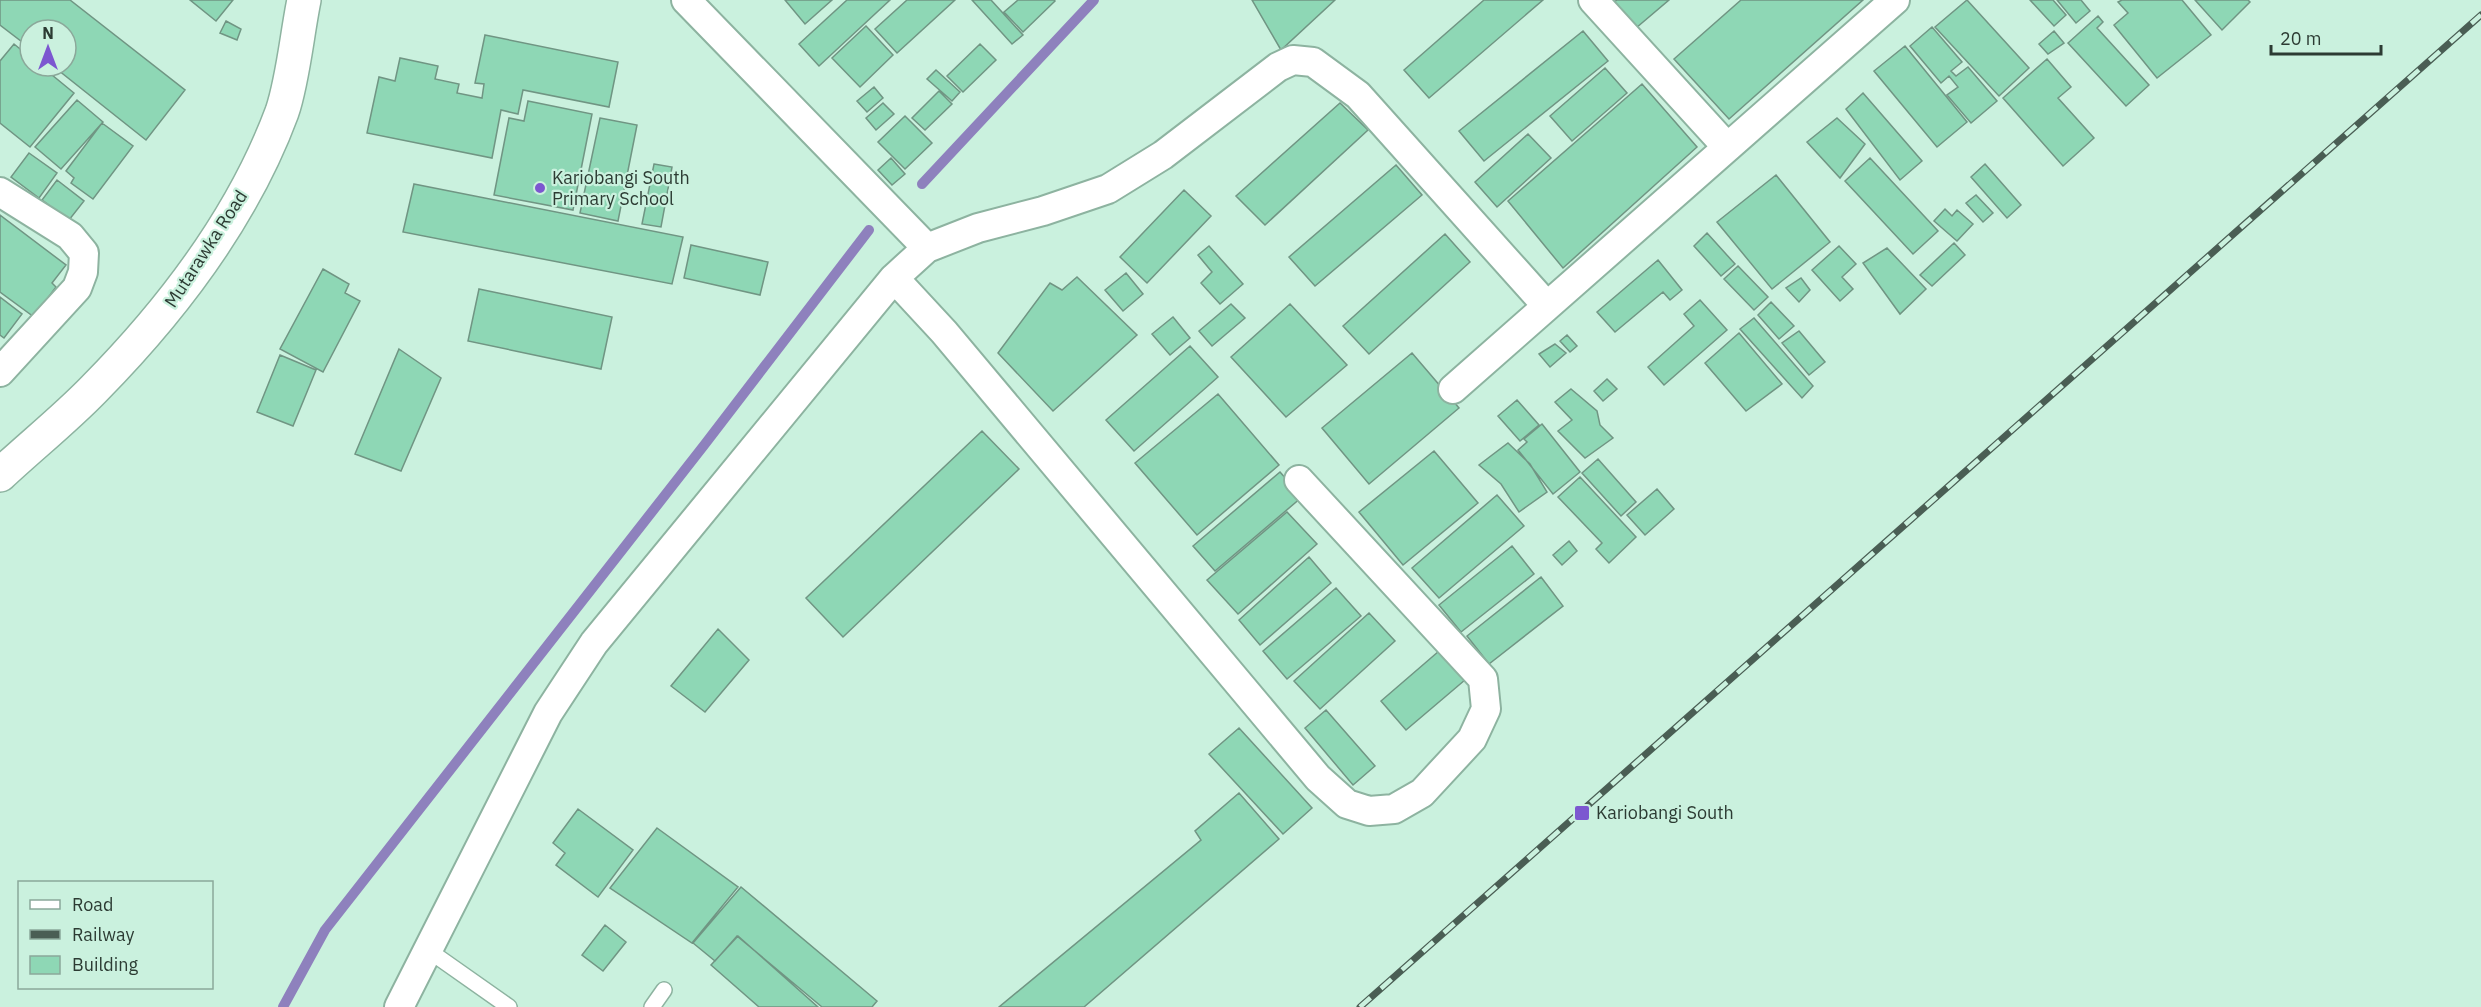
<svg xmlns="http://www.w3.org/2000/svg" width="2481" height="1007" font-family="'IBM Plex Sans',sans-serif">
<rect width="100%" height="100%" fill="#caf1de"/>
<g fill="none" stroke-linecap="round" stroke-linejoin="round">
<path stroke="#8e81bd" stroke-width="10" d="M922,184L1094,0
M283,1007L325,930L705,444L869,230"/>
</g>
<path fill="#8ed7b5" stroke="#709583" stroke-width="1.5" d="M0,0H70L185,90L146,140L53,66H66V30H30V48L0,25Z
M190,0H233L216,21Z
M785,0H832L805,24Z
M847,0H890L819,66L799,44Z
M907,0H955L897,53L875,29Z
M972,0H991L1023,35L1012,44Z
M1018,0H1054L1055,1L1023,32L1004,12Z
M1252,0H1335L1281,50Z
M1484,0H1543L1429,98L1404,70Z
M1617,0H1669L1636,28L1614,2Z
M1741,0H1863L1729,119L1674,59Z
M1967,0L2029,68L1999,96L1935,27Z
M2030,0H2053L2066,15L2054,26Z
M2057,0H2081L2090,11L2076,23Z
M2122,0H2182L2211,35L2157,78L2114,25L2128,13L2118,2Z
M2195,0H2248L2250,2L2222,30Z
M2098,16L2103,22L2097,28L2149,85L2126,106L2068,43Z
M226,21L241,29L237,40L220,33Z
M866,26L893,55L860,87L832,58Z
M1932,27L1962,62L1951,71L1956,76L1968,67L1997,101L1971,123L1947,95L1958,87L1949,76L1941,83L1910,46Z
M1583,31L1608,61L1484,161L1459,131Z
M2054,31L2064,43L2048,54L2039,44Z
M485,35L618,62L609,107L523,90L518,114L501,110L492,158L367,133L379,77L395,81L400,58L438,66L435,79L459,84L457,93L482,98L484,84L475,83Z
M14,44L30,57V66H41L74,93L30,147L0,123V61Z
M980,44L996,60L963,92L947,76Z
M1905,46L1967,122L1937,147L1874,71Z
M2047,59L2071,87L2058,98L2094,138L2063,166L2003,98Z
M1605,68L1627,93L1572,141L1550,116Z
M936,70L960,92L952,101L927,79Z
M1642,84L1697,147L1563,268L1508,201Z
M874,87L883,98L867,112L857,101Z
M939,91L952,104L925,130L912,118Z
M1863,93L1922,161L1900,180L1846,109Z
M77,100L103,122L61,169L35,147Z
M528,101L592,114L573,210L494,195L509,118L524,121Z
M883,103L894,114L876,130L866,118Z
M1340,103L1368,130L1265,225L1236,196Z
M905,116L932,143L905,169L878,142Z
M600,118L637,125L618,221L580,213Z
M1837,118L1865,144L1840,178L1807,142Z
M102,123L133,146L93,199L71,183L74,178L66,171Z
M1528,134L1551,158L1497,207L1475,182Z
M29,153L57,173L39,198L11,177Z
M891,158L905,174L892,185L878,170Z
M1870,158L1938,231L1913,254L1845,181Z
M654,164L672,167L661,227L642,224Z
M1985,164L2021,205L2007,218L1971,177Z
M1396,165L1422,195L1315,286L1289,257Z
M1776,175L1830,242L1772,289L1717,222Z
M57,180L84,201L69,220L42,200Z
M414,184L683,237L672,284L403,232Z
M1184,190L1211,216L1147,283L1120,257Z
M1976,195L1993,213L1983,222L1966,203Z
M1945,209L1952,216L1957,210L1973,224L1957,241L1934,221Z
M0,215L66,265L52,283L56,287L34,317L0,292Z
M1707,233L1735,264L1721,276L1694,246Z
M1445,234L1470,262L1369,354L1343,326Z
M1954,243L1965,255L1932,286L1920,275Z
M691,245L768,262L760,295L684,278Z
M1209,246L1243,284L1220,304L1201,283L1212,272L1198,255Z
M1839,246L1856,264L1842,277L1853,289L1840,301L1812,270Z
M1887,248L1926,289L1900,314L1863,263Z
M1658,260L1682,290L1670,300L1663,292L1615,332L1597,312Z
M1738,266L1768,297L1754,310L1724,279Z
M323,269L349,284L345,293L360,301L323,372L280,349Z
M1126,273L1143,294L1123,311L1105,290Z
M1077,277L1137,335L1053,411L998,353L1050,283L1062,290Z
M1801,278L1810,290L1799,302L1786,288Z
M479,289L612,317L601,369L468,341Z
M0,297L22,314L4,338L0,335Z
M1700,300L1727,330L1664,385L1648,367L1694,326L1684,314Z
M1771,302L1794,326L1779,339L1758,315Z
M1231,304L1245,318L1212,346L1199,331Z
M1290,304L1347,365L1286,417L1231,357Z
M1173,317L1190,338L1170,355L1152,334Z
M1754,318L1813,386L1802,398L1740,329Z
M1799,331L1825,362L1809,375L1782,343Z
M1739,333L1782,384L1746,411L1705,363Z
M1567,335L1577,346L1570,352L1560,341Z
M1555,344L1566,353L1550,367L1539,354Z
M1190,346L1218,377L1134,451L1106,420Z
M399,349L441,378L401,471L355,454Z
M1412,353L1459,408L1369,484L1322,428Z
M280,355L316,370L293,426L257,412Z
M1607,379L1617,389L1603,401L1594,391Z
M1571,389L1597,411L1600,425L1613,438L1585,458L1558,431L1572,420L1555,402Z
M1218,394L1279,465L1197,535L1135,463Z
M1517,400L1539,425L1520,441L1498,416Z
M1542,424L1580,472L1553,494L1518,450L1527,442L1524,439Z
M982,431L1019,469L843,637L806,598Z
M1508,443L1530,464L1547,492L1519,512L1501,484L1479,465Z
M1434,451L1478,503L1403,565L1359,512Z
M1598,459L1636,502L1621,516L1582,473Z
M1280,472L1302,497L1215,571L1193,546Z
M1580,477L1636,537L1609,563L1596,549L1602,543L1558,497Z
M1657,489L1674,509L1645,535L1627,515Z
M1497,495L1524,526L1439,598L1412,568Z
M1287,512L1317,544L1238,614L1207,580Z
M1569,541L1577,551L1562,565L1553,555Z
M1512,546L1534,574L1461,632L1439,605Z
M1309,557L1331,583L1260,645L1239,620Z
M1541,577L1563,606L1489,664L1467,636Z
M1336,588L1361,616L1287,679L1263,651Z
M1369,613L1395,641L1320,709L1294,681Z
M718,629L749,660L705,712L671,686Z
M1446,645L1472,674L1406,730L1381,701Z
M1326,710L1375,766L1353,785L1305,728Z
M1239,728L1312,808L1283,834L1209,754Z
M1239,793L1279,839L1084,1007H999L1201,840L1195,831Z
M578,809L633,850L598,897L556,865L565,853L553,843Z
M657,828L738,887L692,943L610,888Z
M741,887L877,1001L872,1007H822L737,936L715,961L693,943Z
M605,925L626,942L603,971L582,955Z
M738,936L818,1007H759L711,965Z"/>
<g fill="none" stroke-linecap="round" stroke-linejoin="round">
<g stroke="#8db3a0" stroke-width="18">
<path id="service" d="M428,950L509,1007
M652,1007L664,990"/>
</g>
<g stroke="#8db3a0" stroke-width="32">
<path id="minor" d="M686,0L927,248
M1593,0L1727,147
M0,192L70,236L84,253L83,272L77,288L0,372
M894,278L944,332L1318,778L1347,804L1369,811L1394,809L1422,793L1472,739L1486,709L1483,679L1299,480
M1453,389L1895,0
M399,1007L548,713L594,643L894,278L927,248L978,228L1043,211L1108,189L1163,155L1278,67L1293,60L1313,62L1358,95L1547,306"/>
</g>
<g stroke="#8db3a0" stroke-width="36">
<path id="tertiary" d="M0,475C31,446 65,419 94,389C172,310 243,217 282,112C293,80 297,34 304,0"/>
</g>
<use href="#service" stroke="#fff" stroke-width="15"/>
<use href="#minor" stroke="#fff" stroke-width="28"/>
<use href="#tertiary" stroke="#fff" stroke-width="33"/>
<g stroke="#4a5e54" stroke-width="7">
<path id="rail" d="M1360,1007L2481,15"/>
</g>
<use href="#rail" stroke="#caf1de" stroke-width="4.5" stroke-dasharray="14" stroke-linecap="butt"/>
</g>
<g fill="#7c57d0" stroke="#caf1de" stroke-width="2">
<circle cx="540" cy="188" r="6"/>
<rect x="1574" y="805" width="16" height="16" rx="3"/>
</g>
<g text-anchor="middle" stroke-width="4.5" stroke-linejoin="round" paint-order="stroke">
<g font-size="18" fill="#2c3b33" stroke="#caf1de" text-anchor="start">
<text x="552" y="184">Kariobangi South<tspan x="552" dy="21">Primary School</tspan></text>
<text x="1596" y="819">Kariobangi South</text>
</g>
<g font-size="18" fill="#2c3b33" stroke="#caf1de">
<text transform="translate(206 249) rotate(-57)" y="6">Mutarawka Road</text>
</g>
</g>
<rect x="18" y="881" width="195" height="108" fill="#caf1de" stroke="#8ba89a" stroke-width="1.5"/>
<rect x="30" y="900" width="30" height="9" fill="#ffffff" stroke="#8ba89a" stroke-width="1.5"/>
<text x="72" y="911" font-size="18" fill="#2c3b33">Road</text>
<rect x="30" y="930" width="30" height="9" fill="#4a5e54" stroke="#8ba89a" stroke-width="1.5"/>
<text x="72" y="941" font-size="18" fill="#2c3b33">Railway</text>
<rect x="30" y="956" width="30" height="18" fill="#8ed7b5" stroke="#8ba89a" stroke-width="1.5"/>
<text x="72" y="971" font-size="18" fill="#2c3b33">Building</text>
<g transform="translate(48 48)"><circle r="28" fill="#caf1de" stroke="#8ba89a" stroke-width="1.5"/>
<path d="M0-4.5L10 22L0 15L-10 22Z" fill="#7c57d0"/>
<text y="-9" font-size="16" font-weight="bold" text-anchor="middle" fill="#2c3b33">N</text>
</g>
<path d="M2271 45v9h110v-9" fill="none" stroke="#2c3b33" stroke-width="3"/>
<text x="2280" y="45" font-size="18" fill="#2c3b33" stroke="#caf1de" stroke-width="4.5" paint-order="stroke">20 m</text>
</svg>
